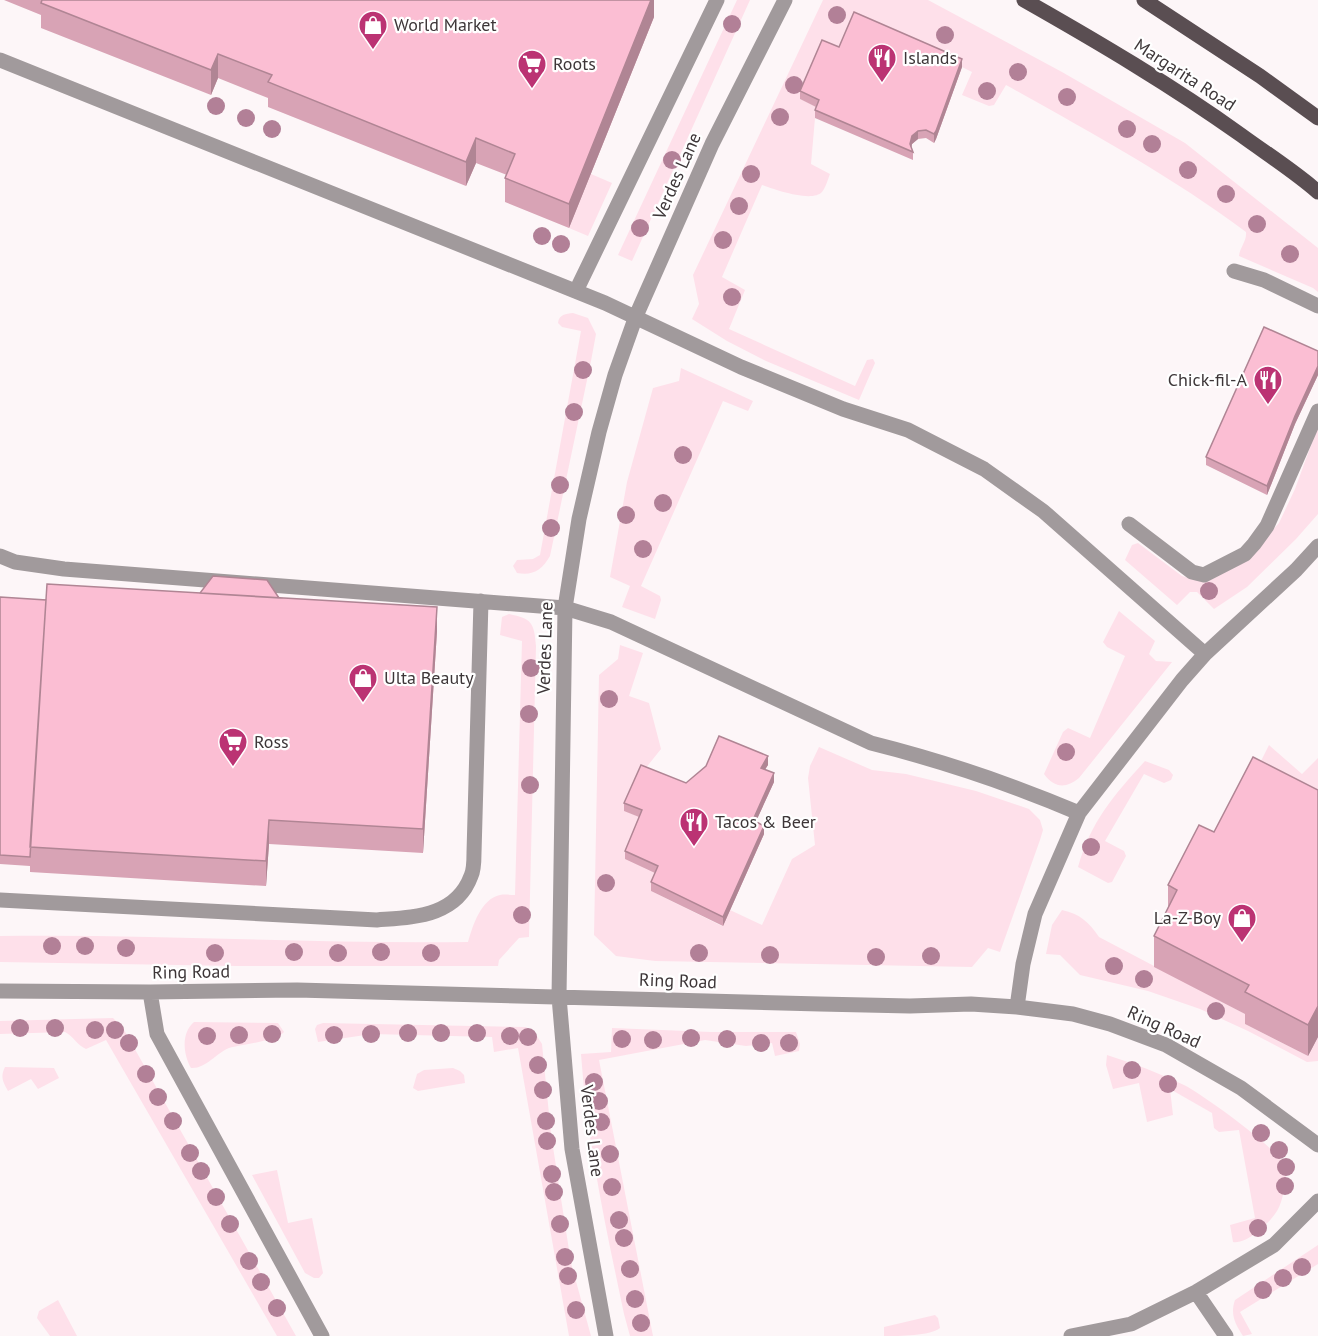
<svg xmlns="http://www.w3.org/2000/svg" width="1318" height="1336" font-family="'PT Sans',sans-serif">
<rect width="100%" height="100%" fill="#fdf6f8"/>
<path fill="#fee0ea" d="M737,0H750L632,261L618,255Z
M823,0H928L1062,72L1185,143L1318,248V292L1313,288L1239,256C1240,247 1247,241 1246,232C1171,176 1088,131 1006,85L994,105L989,106L962,95L972,72L962,67L839,56L800,99L819,108L815,118L811,164L830,174C828,179 826,187 822,192C812,203 773,189 762,185L722,277L745,290L729,329L855,386L867,360L873,359L875,363L859,400L766,361L727,341L692,319L699,304L693,275Z
M591,174L612,183L588,236L569,228Z
M573,313L588,318L596,334L591,361L550,556C542,570 533,576 517,573L513,566L517,560L533,559L540,555L581,331L562,327L558,323C559,314 566,314 573,313Z
M681,368L753,401L748,411L723,401L641,586L660,596L661,600L655,619L622,607L630,586L610,577L627,482L653,388L679,381Z
M1318,426V514L1296,539L1247,587L1214,609L1197,592H1190L1177,605L1125,560L1132,545L1138,543L1182,576L1195,580L1254,550L1279,523L1295,489Z
M1119,611L1155,641L1149,654L1156,661L1172,662L1079,778C1066,789 1054,788 1044,774L1063,732L1068,728L1090,738L1125,656L1107,647L1103,642Z
M509,614C532,619 534,622 536,646L529,937L519,938L499,960L498,966H237L0,962V936C156,934 312,944 468,942C473,925 481,899 500,895C505,894 511,895 515,895L522,641L500,635L502,617Z
M620,645L643,653L629,696L649,703L661,749L641,774L625,811L642,818L658,874L651,891L722,926L730,910L762,925L792,859L815,845L808,778L810,766L819,747L872,770L906,774L976,791L1029,809L1040,820L1043,830L1040,840L1000,952L988,948L972,967L655,961L616,956L594,935L599,675L618,659Z
M1269,745L1302,774L1318,758V806L1256,771Z
M1145,761L1169,770L1173,775L1171,780L1164,783L1144,774L1105,841L1124,851L1126,856L1112,882L1108,883L1078,867C1091,821 1114,795 1145,761Z
M1062,910C1080,914 1089,922 1099,937L1249,1016L1245,1024L1308,1056L1318,1037V1061L1307,1062L1248,1031L1200,1009L1148,991L1080,975L1060,955L1046,954L1052,925Z
M113,1018L123,1028L296,1336H277L106,1040L86,1049C77,1045 73,1036 65,1032L0,1034V1021Z
M194,1022L278,1023L284,1032C277,1041 243,1044 229,1048C216,1053 206,1069 191,1068C183,1054 181,1033 194,1022Z
M323,1023L526,1027L535,1033L542,1044L551,1134L571,1263L591,1336H569L518,1048L494,1052L492,1037L372,1034L318,1042L315,1029L317,1025Z
M612,1028L711,1032H796L800,1044L799,1051L775,1056L772,1043L746,1046L705,1040L599,1060L653,1336H630L624,1314C606,1228 587,1142 581,1054L611,1052Z
M1107,1055C1133,1063 1159,1073 1184,1085C1202,1094 1282,1151 1286,1168C1287,1172 1285,1178 1285,1182C1283,1197 1281,1208 1271,1219C1263,1228 1246,1244 1233,1242L1230,1225L1255,1218L1239,1130L1219,1132L1214,1128L1212,1113L1170,1089L1173,1115L1147,1122L1139,1083L1113,1089L1106,1065Z
M5,1067L54,1068L59,1078L38,1089L31,1079L8,1091C3,1082 0,1077 5,1067Z
M453,1068L460,1071L464,1075L465,1083L418,1091L413,1088L417,1074L424,1070Z
M277,1170L288,1223L312,1218L323,1273L319,1278H314L305,1273L252,1175Z
M1318,1245V1264L1240,1312L1252,1334L1243,1336C1235,1324 1230,1314 1235,1300Z
M58,1300L77,1336H50L37,1318L39,1311Z
M935,1315L938,1318L940,1328C929,1336 901,1336 884,1336V1327Z"/>
<g fill="none" stroke-linecap="round" stroke-linejoin="round">
<path stroke="#a19a9c" stroke-width="15" d="M0,60L605,303L741,367L843,409L908,430L984,469L1043,511L1205,654
M1234,271L1264,280L1318,306
M576,291L717,0
M1129,524L1192,572L1204,575L1245,554L1254,544L1267,526L1318,411
M0,556L15,562L64,569L565,608L611,622L871,743C943,761 1011,784 1079,813
M0,900L377,920C413,917 456,917 471,876C474,870 474,861 474,853L481,601
M0,991L150,992L297,990L820,1004L910,1006L971,1004L1017,1007L1073,1014L1110,1024L1166,1045L1241,1088L1318,1145
M150,992L157,1034L322,1336
M1017,1007L1023,964L1035,914L1079,813L1182,680L1205,654L1296,570L1318,546
M1196,1292L1226,1336
M606,1336L572,1149L559,997L565,608L579,519L599,432L615,375L636,316L712,144L785,0
M1071,1336L1131,1324L1196,1292L1274,1245L1318,1201"/>
<path stroke="#5a4e52" stroke-width="15" d="M1024,0C1098,42 1171,85 1241,135C1267,154 1294,171 1318,192
M1144,0L1260,76L1318,118"/>
</g>
<g fill="#b28097">
<circle cx="837" cy="15" r="9"/>
<circle cx="732" cy="24" r="9"/>
<circle cx="945" cy="35" r="9"/>
<circle cx="1018" cy="72" r="9"/>
<circle cx="794" cy="85" r="9"/>
<circle cx="987" cy="91" r="9"/>
<circle cx="1067" cy="97" r="9"/>
<circle cx="216" cy="106" r="9"/>
<circle cx="780" cy="117" r="9"/>
<circle cx="246" cy="118" r="9"/>
<circle cx="272" cy="129" r="9"/>
<circle cx="1127" cy="129" r="9"/>
<circle cx="1152" cy="144" r="9"/>
<circle cx="672" cy="160" r="9"/>
<circle cx="1188" cy="170" r="9"/>
<circle cx="751" cy="174" r="9"/>
<circle cx="1226" cy="194" r="9"/>
<circle cx="739" cy="206" r="9"/>
<circle cx="1257" cy="224" r="9"/>
<circle cx="640" cy="228" r="9"/>
<circle cx="542" cy="236" r="9"/>
<circle cx="723" cy="240" r="9"/>
<circle cx="561" cy="244" r="9"/>
<circle cx="1290" cy="254" r="9"/>
<circle cx="732" cy="297" r="9"/>
<circle cx="583" cy="370" r="9"/>
<circle cx="574" cy="412" r="9"/>
<circle cx="683" cy="455" r="9"/>
<circle cx="560" cy="485" r="9"/>
<circle cx="663" cy="503" r="9"/>
<circle cx="626" cy="515" r="9"/>
<circle cx="551" cy="528" r="9"/>
<circle cx="643" cy="549" r="9"/>
<circle cx="1209" cy="591" r="9"/>
<circle cx="531" cy="668" r="9"/>
<circle cx="609" cy="699" r="9"/>
<circle cx="529" cy="714" r="9"/>
<circle cx="1066" cy="752" r="9"/>
<circle cx="530" cy="785" r="9"/>
<circle cx="1091" cy="847" r="9"/>
<circle cx="606" cy="883" r="9"/>
<circle cx="522" cy="915" r="9"/>
<circle cx="52" cy="946" r="9"/>
<circle cx="85" cy="946" r="9"/>
<circle cx="126" cy="948" r="9"/>
<circle cx="294" cy="952" r="9"/>
<circle cx="381" cy="952" r="9"/>
<circle cx="215" cy="953" r="9"/>
<circle cx="338" cy="953" r="9"/>
<circle cx="431" cy="953" r="9"/>
<circle cx="699" cy="953" r="9"/>
<circle cx="770" cy="955" r="9"/>
<circle cx="931" cy="956" r="9"/>
<circle cx="876" cy="957" r="9"/>
<circle cx="1114" cy="966" r="9"/>
<circle cx="1144" cy="979" r="9"/>
<circle cx="1216" cy="1011" r="9"/>
<circle cx="20" cy="1028" r="9"/>
<circle cx="55" cy="1028" r="9"/>
<circle cx="95" cy="1030" r="9"/>
<circle cx="115" cy="1030" r="9"/>
<circle cx="408" cy="1033" r="9"/>
<circle cx="441" cy="1033" r="9"/>
<circle cx="477" cy="1033" r="9"/>
<circle cx="272" cy="1034" r="9"/>
<circle cx="371" cy="1034" r="9"/>
<circle cx="239" cy="1035" r="9"/>
<circle cx="334" cy="1035" r="9"/>
<circle cx="207" cy="1036" r="9"/>
<circle cx="510" cy="1036" r="9"/>
<circle cx="528" cy="1037" r="9"/>
<circle cx="691" cy="1038" r="9"/>
<circle cx="622" cy="1039" r="9"/>
<circle cx="727" cy="1039" r="9"/>
<circle cx="653" cy="1040" r="9"/>
<circle cx="129" cy="1043" r="9"/>
<circle cx="761" cy="1043" r="9"/>
<circle cx="789" cy="1043" r="9"/>
<circle cx="538" cy="1065" r="9"/>
<circle cx="1132" cy="1070" r="9"/>
<circle cx="146" cy="1074" r="9"/>
<circle cx="594" cy="1082" r="9"/>
<circle cx="1168" cy="1084" r="9"/>
<circle cx="543" cy="1090" r="9"/>
<circle cx="158" cy="1097" r="9"/>
<circle cx="599" cy="1101" r="9"/>
<circle cx="173" cy="1121" r="9"/>
<circle cx="546" cy="1121" r="9"/>
<circle cx="601" cy="1122" r="9"/>
<circle cx="1261" cy="1133" r="9"/>
<circle cx="547" cy="1141" r="9"/>
<circle cx="1279" cy="1150" r="9"/>
<circle cx="190" cy="1153" r="9"/>
<circle cx="610" cy="1154" r="9"/>
<circle cx="1286" cy="1167" r="9"/>
<circle cx="201" cy="1171" r="9"/>
<circle cx="552" cy="1174" r="9"/>
<circle cx="1285" cy="1186" r="9"/>
<circle cx="612" cy="1187" r="9"/>
<circle cx="554" cy="1192" r="9"/>
<circle cx="216" cy="1197" r="9"/>
<circle cx="619" cy="1220" r="9"/>
<circle cx="230" cy="1224" r="9"/>
<circle cx="560" cy="1224" r="9"/>
<circle cx="1258" cy="1228" r="9"/>
<circle cx="624" cy="1238" r="9"/>
<circle cx="565" cy="1257" r="9"/>
<circle cx="249" cy="1261" r="9"/>
<circle cx="1302" cy="1267" r="9"/>
<circle cx="630" cy="1269" r="9"/>
<circle cx="568" cy="1276" r="9"/>
<circle cx="1283" cy="1278" r="9"/>
<circle cx="261" cy="1282" r="9"/>
<circle cx="1263" cy="1290" r="9"/>
<circle cx="635" cy="1299" r="9"/>
<circle cx="277" cy="1308" r="9"/>
<circle cx="576" cy="1310" r="9"/>
<circle cx="641" cy="1323" r="9"/>
</g>
<path fill="#d8a3b5" d="M4,0H654V17L569,228L505,202V178L507,175L476,163L466,186L268,107V98L218,78L211,95L41,28V15Z
M839,47L962,67L936,139L934,143L926,138L918,139L912,144L911,148L913,152V160L815,118V110L816,107L800,99V91Z
M1318,351V375L1295,424L1267,495L1206,465V457Z
M0,597L46,600L279,598L437,631L423,853L269,844L266,886L30,872V866L0,864Z
M768,765L765,769L774,782L756,821L764,834L723,926L651,891V882L655,873L625,859V851L639,817L624,811V803L686,783Z
M1318,790V1037L1308,1056L1245,1024V1014L1154,967V936L1168,908V885L1214,832Z"/>
<path fill="#b08594" d="M651,0H654V17L569,228V204Z
M218,54V78L211,95V70Z
M962,59V67L936,139L934,143V134Z
M918,131V139L912,144L910,152V144L912,136Z
M476,138V163L466,186V162Z
M1318,366V375L1295,424L1267,495V486L1295,416Z
M437,607V631L423,853V829Z
M768,756V765L761,776V768Z
M774,773V782L753,828V820Z
M269,820V844L266,886V861Z
M764,826V834L723,926V917Z
M1318,1006V1037L1308,1056V1025Z"/>
<path fill="#fbbed3" stroke="#b08594" stroke-width="1.5" d="M42,0H651L569,204L505,178L515,154L476,138L466,162L268,82L272,75L218,54L211,70L41,3Z
M854,12L962,59L936,131L934,134L926,130L918,131L912,136L910,144L913,152L815,110L819,100L800,91L822,40L839,47Z
M1264,327L1318,351V366L1295,416L1267,486L1206,457Z
M213,576L267,580L279,598L200,593Z
M47,584L437,607L423,829L269,820L266,861L30,847Z
M0,597L46,600L30,857L0,855Z
M719,736L768,756L761,768L774,773L753,820L764,826L723,917L651,882L658,866L625,851L642,810L624,803L641,765L686,783L706,766Z
M1253,757L1318,790V1006L1308,1025L1245,992L1249,985L1154,936L1177,890L1168,885L1199,825L1214,832Z"/>
<defs>
<g id="shop-pin" transform="scale(1.5)"><path d="M0 17L-7.5 6A9.5 9.5 0 1 1 7.5 6Z" fill="#bb3373" stroke="#fff"/><path d="M-5-2.5h2.3a2.7 3.5 0 0 1 5.4 0H5L5.5 6h-11ZM-1.5-2.5h3a1.5 2.3 0 0 0-3 0Z" fill="#fff"/></g>
<g id="restaurant-pin" transform="scale(1.5)"><path d="M0 17L-7.5 6A9.5 9.5 0 1 1 7.5 6Z" fill="#bb3373" stroke="#fff"/><path d="M-5-6h1v4h1v-4h1v4h1v-4h1v5L-1.5 .5V6h-2V.5L-5-1ZM5-6V6H3V1.5H1.5Q1.5-4 5-6Z" fill="#fff"/></g>
<g id="supermarket-pin" transform="scale(1.5)"><path d="M0 17L-7.5 6A9.5 9.5 0 1 1 7.5 6Z" fill="#bb3373" stroke="#fff"/><path d="M-6-5.5h2.5l.6 2H6L4.5 2H-2.5L-4.4-4H-6ZM-1.5 3.2a1.3 1.3 0 1 0 .1 0ZM3 3.2a1.3 1.3 0 1 0 .1 0Z" fill="#fff"/></g>
</defs>
<g fill-rule="evenodd">
<use href="#shop-pin" x="373" y="25"/>
<use href="#restaurant-pin" x="882" y="58"/>
<use href="#supermarket-pin" x="532" y="64"/>
<use href="#restaurant-pin" x="1268" y="380"/>
<use href="#shop-pin" x="363" y="678"/>
<use href="#supermarket-pin" x="233" y="742"/>
<use href="#restaurant-pin" x="694" y="822"/>
<use href="#shop-pin" x="1242" y="918"/>
</g>
<g text-anchor="middle" stroke-width="4.5" stroke-linejoin="round" paint-order="stroke">
<g font-size="18" fill="#3d3638" stroke="#fff" text-anchor="start">
<text x="394" y="31">World Market</text>
<text x="903" y="64">Islands</text>
<text x="553" y="70">Roots</text>
<text x="1247" y="386" text-anchor="end">Chick-fil-A</text>
<text x="384" y="684">Ulta Beauty</text>
<text x="254" y="748">Ross</text>
<text x="715" y="828">Tacos &amp; Beer</text>
<text x="1221" y="924" text-anchor="end">La-Z-Boy</text>
</g>
<g font-size="18" fill="#3d3638" stroke="#fff">
<text transform="translate(1185 75) rotate(33)" y="6">Margarita Road</text>
<text transform="translate(677 176) rotate(-66)" y="6">Verdes Lane</text>
<text transform="translate(545 648) rotate(-88)" y="6">Verdes Lane</text>
<text transform="translate(191 972) rotate(-1)" y="6">Ring Road</text>
<text transform="translate(678 981) rotate(2)" y="6">Ring Road</text>
<text transform="translate(1164 1027) rotate(24)" y="6">Ring Road</text>
<text transform="translate(592 1131) rotate(83)" y="6">Verdes Lane</text>
</g>
</g>
</svg>
